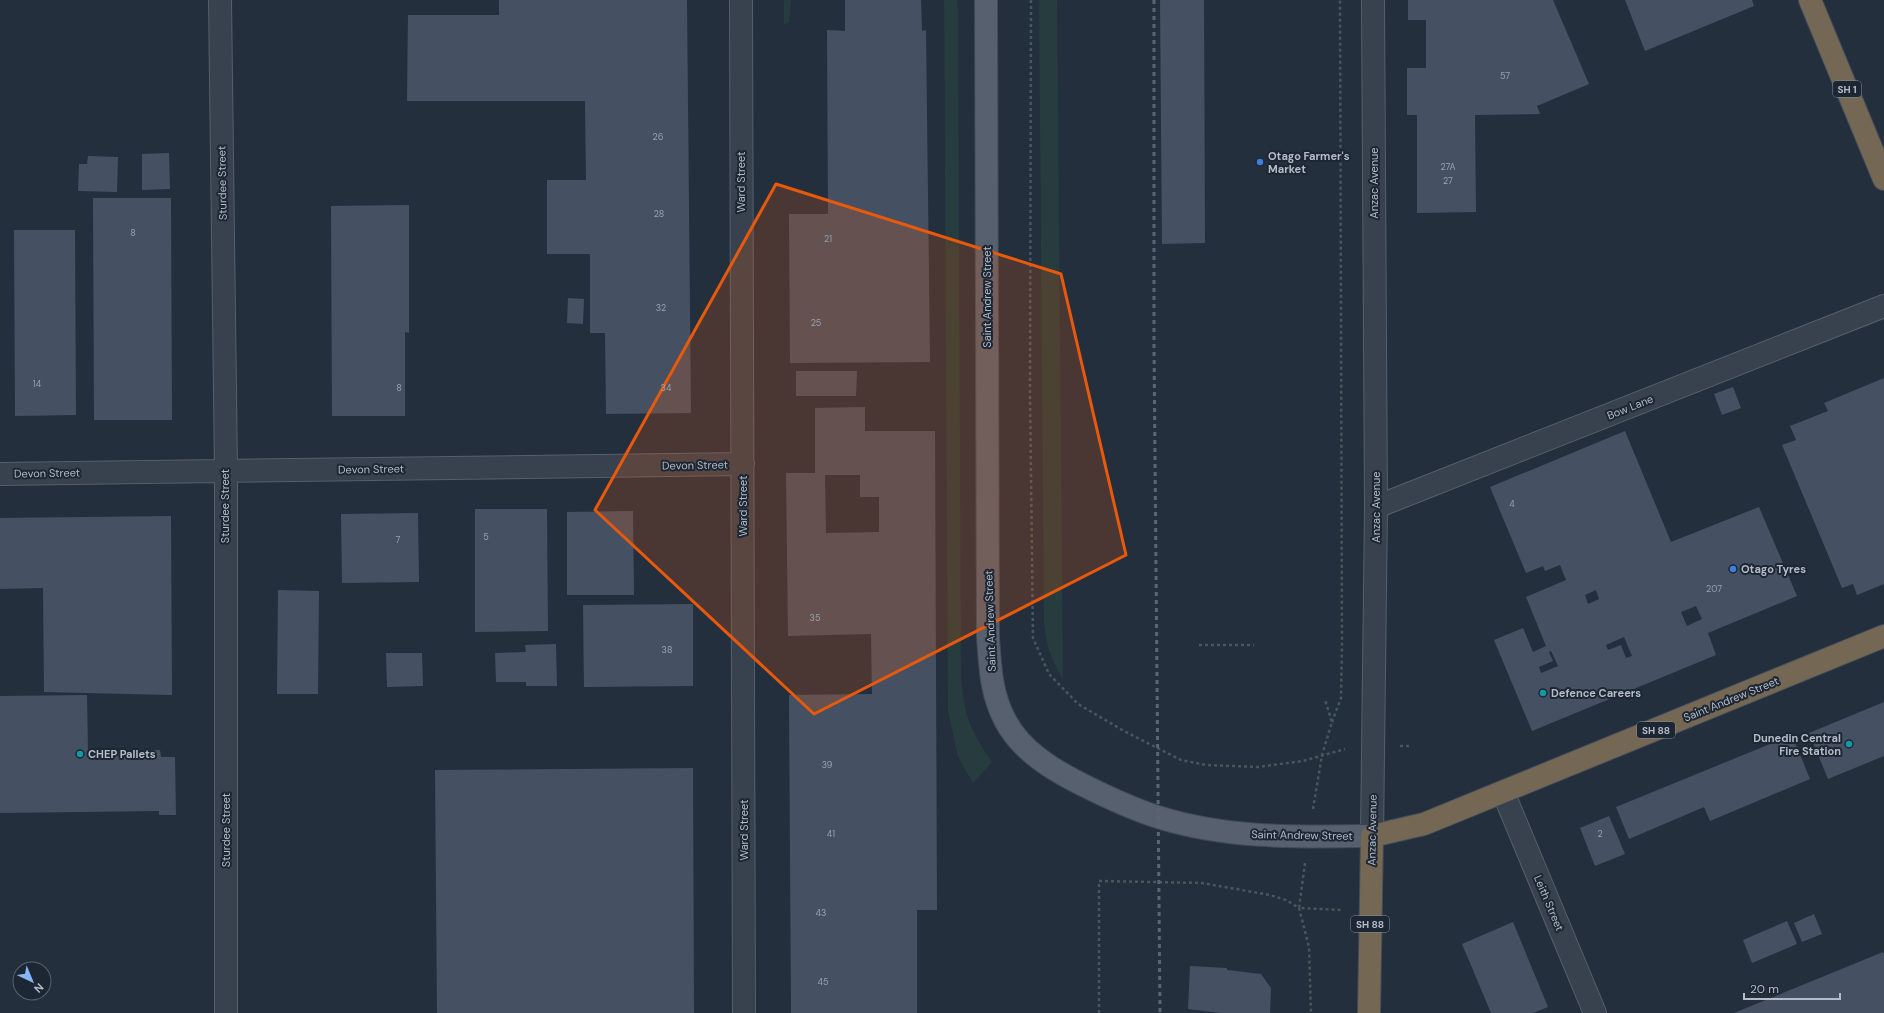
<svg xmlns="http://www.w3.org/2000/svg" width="1884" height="1013" font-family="'DM Sans',sans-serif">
<rect width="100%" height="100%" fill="#242f3e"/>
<path fill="#263c3f" d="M784,0H791L789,22L784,25Z
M944,0H957L958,15L961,674C963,712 970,731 992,762L973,783L958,757L948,711Z
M1039,0H1057L1063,680C1051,658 1046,647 1044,622Z"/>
<path fill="#455162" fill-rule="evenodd" d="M499,0H687L691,413L606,414L605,333H590V254H547V180H586L585,101H407L408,15H499Z
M845,0H921L922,31L926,30L930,362L790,363L789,214H828L827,30L845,31Z
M1160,0H1204L1205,243L1162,244Z
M1408,0H1553L1589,84L1537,106L1540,114L1475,115L1476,212L1417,213V115H1407V68H1426V20H1408Z
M1625,0H1752L1754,6L1645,51Z
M169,153L170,189L142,190V154Z
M88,156L118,157L117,192L78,191L79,164H87Z
M93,198H171L172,420H94Z
M409,205V333L405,332V416H332L331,206Z
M14,230H75L76,415L15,416Z
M568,298L584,299L583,324L567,323Z
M796,371H857L856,396H796Z
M1884,378V584L1857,595L1853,584L1842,588L1782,445L1796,440L1790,426L1828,411L1824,403Z
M1733,387L1741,408L1722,415L1714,394Z
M865,407V431H935L937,910H917V1013H791L789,695L872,694L871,634L788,636L786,473H815V408ZM825,475H860V497H879V532L826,533Z
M1625,431L1671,542L1759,507L1797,596L1708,633L1716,655L1532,731L1494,640L1523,628L1533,652L1546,646L1526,597L1566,580L1560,565L1545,571L1543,566L1526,573L1490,487ZM1596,590L1599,599L1588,604L1585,595ZM1696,606L1702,619L1687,626L1681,612ZM1624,637L1632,656L1626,658L1621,645L1608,650L1606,645ZM1551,651L1558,666L1541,673L1539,667L1553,661L1549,652Z
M475,509H547L548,631L475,632Z
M633,511L634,595H567V512Z
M418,513L419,582L342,583L341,514Z
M171,516L172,695L44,692L43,588L0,589V518Z
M278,590L319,591L318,694H277Z
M693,604V686L584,687L583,605Z
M556,644L557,686H526V682H496L495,653L526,652L525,645Z
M386,653H422L423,686L387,687Z
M87,695L88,751L160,750L161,757H175L176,815H159V811L0,813V696Z
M1884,702V756L1828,779L1809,733Z
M1792,735L1810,779L1710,821L1704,807L1629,839L1616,807Z
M693,768L694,1013H437L435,770Z
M1609,816L1625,854L1595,866L1580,828Z
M1814,914L1822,934L1802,942L1794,923Z
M1787,921L1797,944L1752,963L1743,940Z
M1513,922L1548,1007L1533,1013H1491L1462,944Z
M1883,952L1884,955V1013H1734Z
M1190,966L1227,968V970L1261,974L1271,988L1270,1013H1221L1188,1009Z"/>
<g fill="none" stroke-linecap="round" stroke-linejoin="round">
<g stroke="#565f6c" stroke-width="24">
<path id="minor" d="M220,0L226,471V1013
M741,0L744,1013
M0,474L743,464
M1376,507L1884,306
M1503,792L1595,1013
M1372,836L1376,507L1373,0"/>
</g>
<g stroke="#414a57" stroke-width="24">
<path id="major" d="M986,0L988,637C990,666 991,694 1005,720C1021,751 1053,770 1083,785C1107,797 1132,809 1158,817C1227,839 1300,837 1372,836"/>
</g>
<g stroke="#434c59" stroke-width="24">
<path id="highway" d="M1810,0L1884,179
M1369,1013L1372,836L1424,824L1884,636"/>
</g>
<path stroke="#44595c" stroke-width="2.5" stroke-dasharray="3 3" stroke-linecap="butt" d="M1031,0L1030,393L1033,638L1049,674L1078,704L1124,731L1181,760L1206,765L1258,767L1303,761L1345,749
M1199,645H1254
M1332,722L1341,698L1342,644L1340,0
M1400,746H1411
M1313,809L1322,755L1332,722L1325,700
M1305,863L1299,908L1342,910
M1099,1013V881L1202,883L1270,895L1286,900L1299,908L1309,947L1311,1013"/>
<use href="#minor" stroke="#38414e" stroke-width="22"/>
<use href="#major" stroke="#56606e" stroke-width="22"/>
<use href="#highway" stroke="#746855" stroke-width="22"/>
<path stroke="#5a6575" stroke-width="3" stroke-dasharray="4 4" stroke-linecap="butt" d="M1154,0V346L1160,1013"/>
</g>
<path fill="#e8590c" fill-opacity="0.2" stroke="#e8590c" stroke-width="3" stroke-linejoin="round" d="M776,184L1061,274L1126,555L814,714L595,510Z"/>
<g fill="#3f7fe0" stroke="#1d2633" stroke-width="1.5">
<circle cx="1260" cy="162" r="4"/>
<circle cx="1733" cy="569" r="4"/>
</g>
<g fill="#0f9aa8" stroke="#1d2633" stroke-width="1.5">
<circle cx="1543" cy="693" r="4"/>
<circle cx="1849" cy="744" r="4"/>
<circle cx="80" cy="754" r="4"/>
</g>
<g text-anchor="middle" stroke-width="4" stroke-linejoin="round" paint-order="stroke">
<g font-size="9" fill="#98a1af">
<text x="1505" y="79">57</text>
<text x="658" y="140">26</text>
<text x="1448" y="170">27A</text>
<text x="1448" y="184">27</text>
<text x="659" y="217">28</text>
<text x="133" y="236">8</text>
<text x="828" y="242">21</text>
<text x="661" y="311">32</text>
<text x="816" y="326">25</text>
<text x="37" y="387">14</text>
<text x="399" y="391">8</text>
<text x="666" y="391">34</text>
<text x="1512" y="507">4</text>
<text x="486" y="540">5</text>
<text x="398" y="543">7</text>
<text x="1714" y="592">207</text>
<text x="815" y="621">35</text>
<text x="667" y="653">38</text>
<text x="827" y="768">39</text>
<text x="831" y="837">41</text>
<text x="1600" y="837">2</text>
<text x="821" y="916">43</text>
<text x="823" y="985">45</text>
</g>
<g fill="#1d2633" stroke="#878f9c" stroke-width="1">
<rect x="1833" y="81" width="28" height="16" rx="3"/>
<rect x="1637" y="722" width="38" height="16" rx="3"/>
<rect x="1351" y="916" width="38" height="16" rx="3"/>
</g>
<g font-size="10" font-weight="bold" fill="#b4bcc9">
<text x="1847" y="93">SH 1</text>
<text x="1656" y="734">SH 88</text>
<text x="1370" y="928">SH 88</text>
</g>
<g font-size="11" font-weight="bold" fill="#b4bcc9" stroke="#1d2633" text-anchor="start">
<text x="1268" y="160">Otago Farmer's<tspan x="1268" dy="13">Market</tspan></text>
<text x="1741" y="573">Otago Tyres</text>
<text x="1551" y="697">Defence Careers</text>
<text x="1841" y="742" text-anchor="end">Dunedin Central<tspan x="1841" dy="13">Fire Station</tspan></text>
<text x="88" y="758">CHEP Pallets</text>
</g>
<g font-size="11" fill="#b4bcc9" stroke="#1d2633">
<text transform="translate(741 182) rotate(-90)" y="4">Ward Street</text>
<text transform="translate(222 183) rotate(-91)" y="4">Sturdee Street</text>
<text transform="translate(1374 183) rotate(-90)" y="4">Anzac Avenue</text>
<text transform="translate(987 297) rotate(-90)" y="4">Saint Andrew Street</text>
<text transform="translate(1630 407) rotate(-22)" y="4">Bow Lane</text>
<text transform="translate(695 465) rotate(-1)" y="4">Devon Street</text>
<text transform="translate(371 469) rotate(-1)" y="4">Devon Street</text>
<text transform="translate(47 473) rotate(-1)" y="4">Devon Street</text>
<text transform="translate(225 506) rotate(-90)" y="4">Sturdee Street</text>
<text transform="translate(743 506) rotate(-90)" y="4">Ward Street</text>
<text transform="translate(1376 507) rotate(-90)" y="4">Anzac Avenue</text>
<text transform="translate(990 621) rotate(-92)" y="4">Saint Andrew Street</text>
<text transform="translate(1731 699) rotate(-22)" y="4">Saint Andrew Street</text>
<text transform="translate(226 830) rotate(-90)" y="4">Sturdee Street</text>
<text transform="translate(744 830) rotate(-90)" y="4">Ward Street</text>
<text transform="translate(1372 830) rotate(-89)" y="4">Anzac Avenue</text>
<text transform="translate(1302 835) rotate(1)" y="4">Saint Andrew Street</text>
<text transform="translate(1549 903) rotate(67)" y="4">Leith Street</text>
</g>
</g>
<g transform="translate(32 981) rotate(136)"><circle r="19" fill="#1d2633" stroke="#59626f"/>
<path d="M0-3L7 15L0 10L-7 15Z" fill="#8ab4f8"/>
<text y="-6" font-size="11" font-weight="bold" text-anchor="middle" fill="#b4bcc9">N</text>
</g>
<path d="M1744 993v6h96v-6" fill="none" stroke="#b4bcc9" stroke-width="2"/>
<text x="1750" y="993" font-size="12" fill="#b4bcc9" stroke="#1d2633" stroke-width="3" paint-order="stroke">20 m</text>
</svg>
